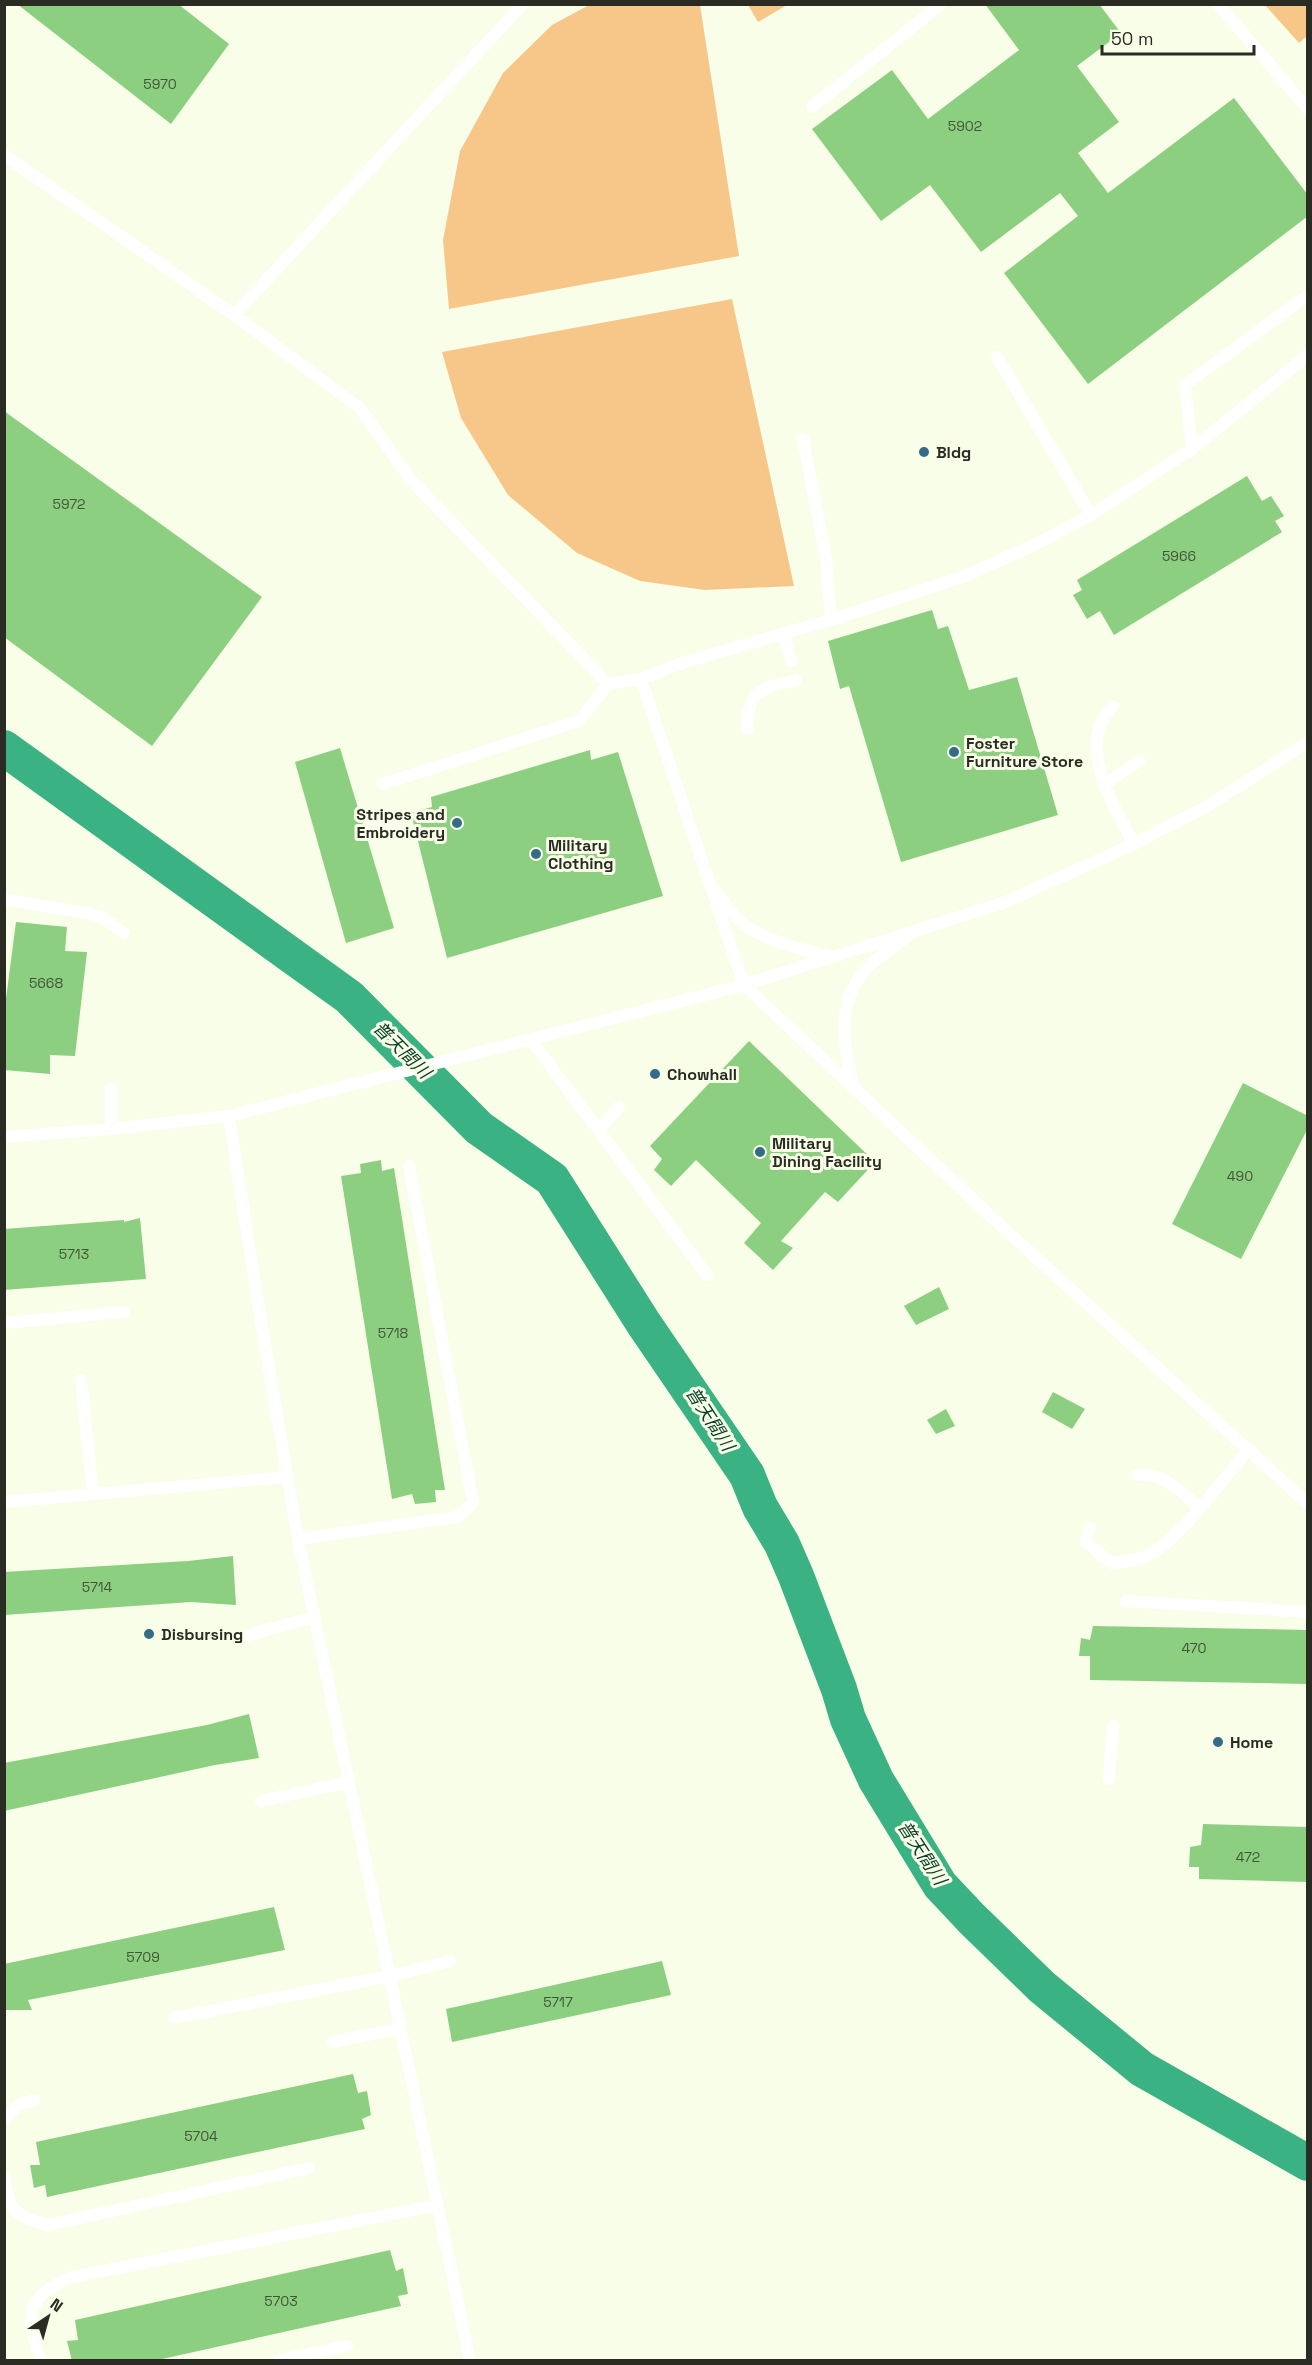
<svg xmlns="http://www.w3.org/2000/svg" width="1312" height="2365" font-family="'Space Grotesk','Noto Sans JP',sans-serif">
<rect width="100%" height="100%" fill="#f8fee7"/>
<path fill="#f7c789" d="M589,5H700L739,256L449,309L443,240L460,151L503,73L552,25Z
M748,5H787L758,22Z
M1265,5H1307V36L1299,43Z
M732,299L794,586L705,590L640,581L577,553L508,495L461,418L442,352Z"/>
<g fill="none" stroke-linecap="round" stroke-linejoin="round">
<path stroke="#3bb283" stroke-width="36" d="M4,748L349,997L479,1128L552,1179L644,1324L747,1475L760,1507L782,1544L796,1576L839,1689L848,1719L876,1780L940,1885L972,1919L1042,1987L1142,2069L1308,2163"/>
</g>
<path fill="#8dcf80" d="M17,4H178L229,44L171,124Z
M985,4H1099L1121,33L1077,66L1119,122L1078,153L1108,193L1234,98L1308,195V216L1088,384L1004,273L1078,216L1060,193L981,252L930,185L881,221L812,129L892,70L928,119L1019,50Z
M4,411L262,597L152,746L4,637Z
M1247,476L1262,501L1271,496L1284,516L1275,521L1282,532L1114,635L1100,611L1087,619L1073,595L1082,590L1077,580Z
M932,610L938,629L948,626L969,690L1017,677L1058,815L901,862L849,686L840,689L828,641Z
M340,748L394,928L346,943L295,762Z
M590,750L591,760L618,752L663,896L447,958L411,813L432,807L431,797Z
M16,922L67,927L65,951L87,952L75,1056L50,1055V1074L4,1070V1014Z
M749,1041L875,1162L838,1202L825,1192L781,1241L793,1248L773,1270L744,1243L761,1223L696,1160L671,1186L654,1170L662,1159L650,1146Z
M1243,1083L1308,1116V1128L1241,1259L1172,1224Z
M381,1160L382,1171L394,1168L445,1490H435L436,1502L415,1504L412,1494L392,1499L341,1176L361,1173L360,1164Z
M140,1218L146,1279L4,1290V1229L124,1220V1222Z
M939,1287L949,1309L916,1325L904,1306Z
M1053,1392L1085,1409L1072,1429L1042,1412Z
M946,1409L955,1426L936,1434L927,1420Z
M233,1556L236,1605L191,1602L4,1615V1572L188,1561Z
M1093,1626L1308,1630V1684L1090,1680V1656H1079L1081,1638L1090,1640Z
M249,1714L259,1758L215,1765L4,1811V1763L207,1725Z
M1203,1824L1308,1827V1882L1199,1879V1867H1189L1190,1847L1201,1845Z
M274,1907L285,1950L28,2000L32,2010H4V1964Z
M662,1961L671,1995L452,2042L446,2009Z
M353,2074L358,2093L367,2091L371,2115L362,2119L365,2129L47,2197L45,2185L34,2188L30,2165H40L36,2142Z
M390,2250L396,2271L403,2268L408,2294L398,2296L401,2306L153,2361H72L67,2341L78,2340L75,2320Z"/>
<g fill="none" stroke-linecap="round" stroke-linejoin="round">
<path stroke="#fff" stroke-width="12" d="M1218,4L1308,109
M812,107L941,4
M4,155L234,315L360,408L410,479L608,684L641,679L685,662L831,620L963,577L1036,544L1091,515L1192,449L1308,355
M234,315L523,4
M997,357L1091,515
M803,439L826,558L831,620
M1192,449L1185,385L1308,295
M783,633L791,661
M641,679L744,985L1012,1236L1308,1504
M1113,706C1074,743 1114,806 1134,844
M747,729C747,689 763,688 796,680
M383,784L579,721L608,684
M1104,785L1139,761
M716,891C725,903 734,918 747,927C773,943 803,950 832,957
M8,900L91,914L102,917L124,933
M531,1040L707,1275
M853,1087C844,1044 834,1000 870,965C881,955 895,946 907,937
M111,1089V1129
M229,1116L260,1316L298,1539L470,2360
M599,1130L619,1107
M4,1137L111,1129L229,1116L744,985L1003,903L1134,844L1206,807L1308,742
M4,1323L124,1312
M81,1380L93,1494
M1137,1475C1165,1473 1178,1490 1199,1507
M4,1502L286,1477
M1090,1528L1086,1542L1111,1563C1123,1562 1136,1561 1147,1556C1178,1541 1225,1477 1249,1449
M298,1539L457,1517L465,1511L473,1502L409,1166
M1126,1601L1308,1612
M238,1638L314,1617
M1109,1779L1113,1726
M261,1801L349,1782
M174,2018L390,1976L450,1961
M333,2042L401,2028
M4,2120L19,2105L34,2100
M4,2177C10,2210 14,2217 48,2225L309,2168
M40,2360C37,2348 30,2331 31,2318C32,2296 54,2284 72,2277L438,2205
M280,2360L347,2346"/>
</g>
<g fill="#346b86" stroke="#f8fee7" stroke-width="2">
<circle cx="924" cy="452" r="6"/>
<circle cx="954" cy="752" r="6"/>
<circle cx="457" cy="823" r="6"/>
<circle cx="536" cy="854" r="6"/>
<circle cx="655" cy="1074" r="6"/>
<circle cx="760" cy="1152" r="6"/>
<circle cx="149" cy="1634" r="6"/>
<circle cx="1218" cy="1742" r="6"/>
</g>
<g text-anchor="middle" stroke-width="6" stroke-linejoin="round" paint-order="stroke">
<g font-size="14" fill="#43553a">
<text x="160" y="89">5970</text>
<text x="965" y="131">5902</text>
<text x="69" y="509">5972</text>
<text x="1179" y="561">5966</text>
<text x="46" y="988">5668</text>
<text x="1240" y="1181">490</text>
<text x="74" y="1259">5713</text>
<text x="393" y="1338">5718</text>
<text x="97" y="1592">5714</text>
<text x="1194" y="1653">470</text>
<text x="1248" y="1862">472</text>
<text x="143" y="1962">5709</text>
<text x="558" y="2007">5717</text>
<text x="201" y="2141">5704</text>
<text x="281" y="2306">5703</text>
</g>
<g font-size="16" font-weight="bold" fill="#2a2c23" stroke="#f8fee7" text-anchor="start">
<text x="936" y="458">Bldg</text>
<text x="966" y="749">Foster<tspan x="966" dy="18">Furniture Store</tspan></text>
<text x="445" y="820" text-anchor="end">Stripes and<tspan x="445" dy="18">Embroidery</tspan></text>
<text x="548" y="851">Military<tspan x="548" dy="18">Clothing</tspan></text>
<text x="667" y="1080">Chowhall</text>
<text x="772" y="1149">Military<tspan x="772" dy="18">Dining Facility</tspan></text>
<text x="161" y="1640">Disbursing</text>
<text x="1230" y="1748">Home</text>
</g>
<g font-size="18" font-style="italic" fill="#093d29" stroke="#f8fee7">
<text transform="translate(402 1050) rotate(45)" y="6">普天間川</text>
<text transform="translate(710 1419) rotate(57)" y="6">普天間川</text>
<text transform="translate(922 1853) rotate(57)" y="6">普天間川</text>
</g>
</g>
<rect width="1312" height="2365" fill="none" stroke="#2a2c23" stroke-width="12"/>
<g transform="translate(48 2317) rotate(36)" stroke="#f8fee7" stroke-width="4.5" paint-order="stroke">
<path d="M0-4.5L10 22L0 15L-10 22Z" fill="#2a2c23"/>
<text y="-9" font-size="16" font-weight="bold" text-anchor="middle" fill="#2a2c23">N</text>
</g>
<path d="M1102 45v9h152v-9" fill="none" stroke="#2a2c23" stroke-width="3"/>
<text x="1111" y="45" font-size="18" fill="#2a2c23" stroke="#f8fee7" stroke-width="4.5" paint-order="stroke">50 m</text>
</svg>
